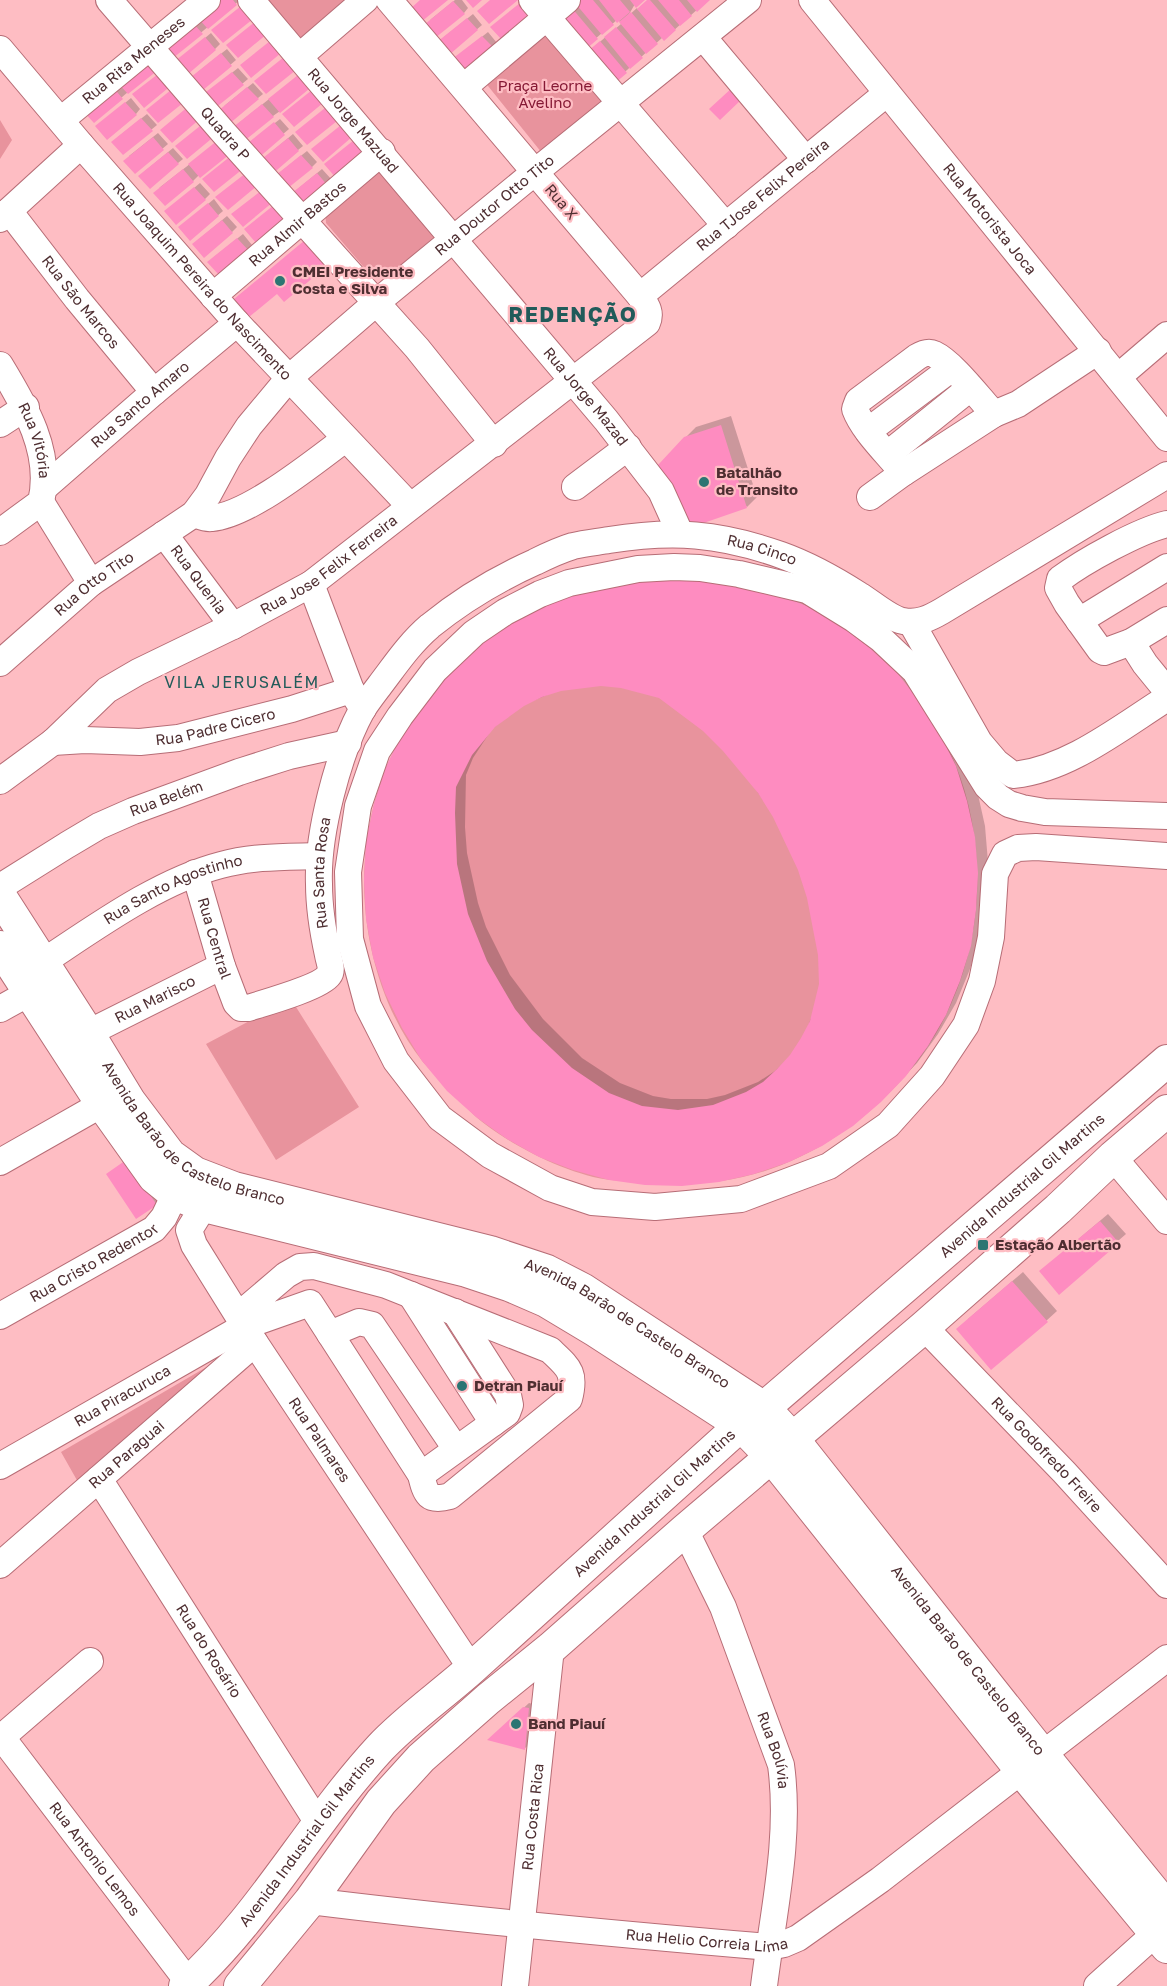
<svg xmlns="http://www.w3.org/2000/svg" width="1167" height="1986" font-family="'Golos Text',sans-serif">
<rect width="100%" height="100%" fill="#febdc3"/>
<path fill="#e8939d" d="M258,0H357L297,48Z
M546,33L608,109L546,158L484,81Z
M0,120L12,140L0,159Z
M381,161L440,232L388,276H375L368,272L326,223L325,209Z
M841,626C860,640 880,655 896,673C904,682 911,693 918,702C925,712 933,722 939,732C968,779 979,839 977,894C974,963 946,1035 897,1085C851,1134 789,1172 721,1181C704,1184 686,1181 670,1181C650,1181 630,1182 611,1180C569,1176 505,1143 474,1115C463,1105 454,1094 444,1083C437,1076 429,1069 423,1062C376,1004 356,914 367,841C370,817 376,793 385,770C395,746 411,723 424,700Z
M291,999L359,1107L276,1160L206,1044Z
M234,1351L78,1482L61,1452Z"/>
<path fill="#0003" fill-rule="evenodd" d="M217,0H240L173,56L164,45Z
M455,0H462L468,8L464,13L430,20Z
M580,0H643L635,4L628,16L637,8L638,10L649,0H708L664,39L663,37L615,81L595,46L621,24L618,19L586,47L561,17Z
M473,14L482,25L449,53L444,37Z
M488,32L497,43L493,47L459,55Z
M211,33L220,44L215,49L182,57Z
M227,49L236,60L203,88L198,72Z
M152,53L128,92L94,121L84,110Z
M238,68L248,79L214,107L209,91Z
M303,72L308,87L280,111L273,116L239,123Z
M253,83L263,94L258,98L224,106Z
M131,98L140,109L136,114L102,122Z
M147,114L157,125L123,153L118,137Z
M280,119L289,129L256,157L251,142Z
M158,133L168,144L135,172L129,156Z
M293,134L303,146L298,150L264,158Z
M173,148L183,159L178,163L145,171Z
M307,151L317,162L312,167L278,174Z
M195,160L199,175L193,181L159,188Z
M322,169L332,180L327,185L294,192Z
M200,183L210,194L205,199L171,207Z
M214,199L223,211L190,239L185,223Z
M227,216L237,227L232,232L198,240Z
M243,234L252,245L248,250L214,257Z
M731,416L757,497L747,507L685,438L696,427Z
M745,572L882,639L977,790L985,826L988,862L980,934L970,969L956,1003L938,1034L917,1063L880,1101L574,1169L388,768ZM601,684L640,690L660,697L704,730L742,770L775,817L799,869L808,897L819,954L821,984L817,1003L803,1039L792,1055L775,1071L758,1082L725,1095L707,1099H671L653,1096L620,1083L582,1058L543,1019L510,975L486,927L478,903L467,853L465,827L466,775L473,758L492,729L523,705L561,689Z
M135,1154L163,1197L156,1204L108,1174Z
M1108,1214L1126,1234L1059,1292L1049,1264Z
M1023,1272L1057,1311L1046,1321L968,1319Z
M529,1703L533,1704L530,1744L525,1748L490,1739Z"/>
<path fill="#fe8cc0" fill-rule="evenodd" d="M216,0H233L237,5L208,29L196,16Z
M420,0H448L421,22L410,9Z
M466,0H482L473,8Z
M490,0H518L489,24L477,11Z
M579,0H593L614,25L602,35L575,3Z
M599,0H620L630,12L617,23Z
M630,0H645L636,8Z
M647,0H650L676,30L664,41L637,9Z
M658,0H679L692,16L680,26Z
M687,0H710L697,12Z
M453,1L465,14L435,38L424,25Z
M520,3L531,16L502,40L490,27Z
M241,6L253,19L223,43L211,30Z
M571,7L598,39L586,49L559,17Z
M631,12L658,44L646,54L619,22Z
M467,18L478,30L449,55L437,42Z
M191,21L203,34L173,58L161,45Z
M256,21L267,34L238,58L226,45Z
M616,27L643,58L630,69L604,37Z
M482,36L494,48L464,73L452,59Z
M205,37L216,50L187,75L175,61Z
M270,41L281,53L251,78L240,65Z
M600,41L627,73L615,83L588,51Z
M221,53L232,66L203,90L191,77Z
M146,57L158,70L128,94L116,81Z
M284,57L296,70L266,94L254,81Z
M162,71L173,84L144,108L132,94Z
M232,72L244,85L214,109L202,95Z
M298,75L309,89L280,113L268,99Z
M112,86L123,99L94,123L82,110Z
M176,86L188,99L158,123L146,110Z
M247,87L259,99L229,124L218,111Z
M733,87L742,99L720,120L709,109Z
M312,90L323,103L294,127L282,114Z
M125,102L137,115L107,140L95,126Z
M262,104L274,117L244,141L232,128Z
M190,105L201,118L172,143L160,130Z
M325,108L337,121L307,145L295,132Z
M141,118L153,131L123,155L111,142Z
M205,122L216,135L187,159L175,146Z
M274,122L285,135L256,160L244,146Z
M341,125L352,137L323,162L311,149Z
M153,137L164,150L135,174L123,161Z
M288,138L299,151L270,176L258,162Z
M218,140L230,154L200,178L188,164Z
M354,140L365,153L336,178L324,164Z
M168,152L179,164L150,189L138,176Z
M232,155L244,168L214,192L202,179Z
M301,155L313,168L283,192L271,179Z
M183,169L194,182L165,206L153,193Z
M246,173L257,186L228,210L215,197Z
M317,173L328,186L299,210L287,197Z
M194,187L206,200L176,225L164,211Z
M262,190L273,202L243,227L231,214Z
M208,203L219,216L190,241L178,227Z
M274,205L286,218L256,243L244,229Z
M222,220L233,233L204,258L192,244Z
M237,238L249,251L219,275L207,262Z
M305,240L327,266L284,302L277,294L249,317L234,299Z
M721,425L747,508L692,527L678,499L658,465L684,437Z
M695,576L771,592L807,606L841,626L871,649L898,674L921,703L940,734L956,766L967,801L975,837L978,873L976,910L971,946L960,981L946,1015L928,1046L906,1076L881,1102L853,1126L822,1146L789,1162L754,1174L719,1182L682,1186L645,1185L609,1180L573,1170L539,1157L507,1139L476,1117L447,1091L422,1061L402,1028L385,993L373,957L366,919L364,880L366,842L374,804L386,767L403,732L449,670L478,644L509,622L544,603L618,580ZM601,686L621,688L659,698L703,731L723,751L758,793L773,817L798,870L807,898L818,955L819,984L810,1021L801,1038L790,1055L777,1069L763,1082L746,1092L713,1105L678,1110L642,1106L609,1093L572,1068L532,1030L515,1009L487,961L468,914L457,864L455,813L456,787L472,755L495,727L524,706L542,697L561,691Z
M126,1160L157,1205L136,1219L106,1174Z
M1100,1221L1119,1243L1059,1295L1039,1271Z
M1012,1281L1048,1322L991,1370L956,1329Z
M523,1707L529,1708L525,1750L487,1740Z"/>
<g fill="none" stroke-linecap="round" stroke-linejoin="round">
<g stroke="#b76d76" stroke-width="28">
<g id="minor">
<path id="s1" d="M109,0L223,132L417,348L494,444"/>
<path id="s2" d="M251,0L606,420L661,491L680,533"/>
<path d="M532,0L726,226"/>
<path id="s3" d="M812,0L1167,438"/>
<path d="M703,37L806,160"/>
<path id="s4" d="M0,49L81,145L237,323L410,506"/>
<path d="M300,56L365,0"/>
<path d="M464,87L567,0"/>
<path id="s5" d="M61,120L207,0"/>
<path id="s6" d="M9,211L77,299L154,392"/>
<path d="M0,219L81,145"/>
<path id="s7" d="M213,296L382,152"/>
<path id="s8" d="M640,296L887,93"/>
<path id="s9" d="M0,365C25,406 53,453 41,502L0,532"/>
<path d="M1118,377L1167,335"/>
<path d="M0,424L26,407"/>
<path d="M868,431L952,368"/>
<path d="M888,454L970,388"/>
<path d="M903,473C888,454 863,431 855,409L858,401L917,357C922,354 928,351 934,354C953,363 979,398 994,414"/>
<path id="s10" d="M45,487L154,392L237,323"/>
<path d="M575,487L628,447"/>
<path d="M870,497L903,473L994,414L1018,404L1098,351"/>
<path d="M41,502L91,583"/>
<path d="M194,514C200,516 205,519 212,518C249,515 314,462 345,439"/>
<path d="M1167,524C1138,531 1084,561 1060,579L1058,588L1067,604L1100,650L1104,652L1131,642L1167,620"/>
<path id="s11" d="M164,534L233,626"/>
<path d="M311,584L351,690"/>
<path d="M1079,621L1167,567"/>
<path d="M911,622L979,742L996,762L1013,775C1068,770 1121,727 1167,698"/>
<path d="M1131,642L1145,664L1167,691"/>
<path id="s12" d="M0,663L91,583L194,514L208,495L228,458L249,426L289,378L377,302L535,172L748,0"/>
<path id="s13" d="M53,742L85,740L140,742L178,738L292,709L351,690L363,709"/>
<path id="s14" d="M0,781L53,742L107,690L138,672L233,626L311,584L647,323C652,312 646,305 640,296L389,0"/>
<path d="M1167,816L1045,812L1022,808L1009,804L998,797L987,786L915,671L881,639L854,619L807,590L739,574L700,568L674,567L638,569L569,583L540,594L505,612L474,633L435,670L400,716L377,751L358,806L348,872L350,939L368,1006L396,1061L440,1118L490,1155L550,1188L592,1202L655,1207L741,1199L829,1166L888,1125L932,1076L966,1025L982,981L991,937L995,874L1005,854L1018,848L1036,847L1167,856"/>
<path id="s15" d="M195,873L222,966L236,1003L241,1008H248C264,1003 321,987 329,975C333,970 329,961 328,955C323,932 319,908 319,884C317,835 338,754 362,710C367,702 374,693 380,685C396,664 410,643 430,626C462,600 497,579 535,562C547,556 560,550 573,546C585,543 597,542 609,540C673,530 719,533 781,555C809,565 834,579 859,595C871,602 890,619 903,621C918,624 930,618 942,611L1167,475"/>
<path id="s16" d="M0,887L67,845L99,826L133,811L239,772L289,756L348,743"/>
<path id="s17" d="M43,962C96,927 159,881 221,865C253,856 286,857 318,856"/>
<path d="M0,1009L29,993"/>
<path id="s18" d="M88,1033L222,966"/>
<path d="M1113,1157L1167,1221"/>
<path d="M0,1162L102,1104"/>
<path id="s19" d="M204,1206L189,1230L194,1245L255,1343L471,1668"/>
<path d="M411,1295L493,1423"/>
<path id="s20" d="M0,1316L154,1229L164,1217L175,1194"/>
<path id="s21" d="M924,1327L1064,1472L1167,1585"/>
<path d="M330,1334L359,1322L372,1325L456,1449"/>
<path id="s22" d="M0,1466L245,1326L310,1303L421,1475C426,1495 428,1502 450,1496L569,1399C576,1372 569,1368 550,1350L386,1285L314,1266L300,1267L286,1275L239,1315"/>
<path d="M421,1475L507,1413L510,1405L508,1395L455,1312"/>
<path id="s23" d="M99,1479L318,1823"/>
<path id="s24" d="M685,1530L723,1607L781,1765C791,1838 773,1913 764,1986"/>
<path id="s25" d="M0,1565L255,1343"/>
<path id="s26" d="M0,1735L189,1983"/>
<path d="M2,1737L90,1661"/>
<path id="s27" d="M310,1901C463,1920 616,1934 769,1947L784,1944L798,1938L880,1880L1167,1658"/>
<path id="s28" d="M515,1986L551,1648"/>
<path d="M1097,1986L1167,1923"/>
</g>
</g>
<g stroke="#b76d76" stroke-width="34">
<g id="major">
<path id="s29" d="M0,896L88,1033L130,1102L170,1155L195,1173L234,1188L490,1252L547,1271L582,1289L764,1408L792,1438L1042,1754L1167,1908"/>
<path d="M0,947L102,1104L154,1177L175,1194L204,1206L467,1271L509,1285L546,1301L596,1331L741,1425L771,1456L1021,1770L1167,1947"/>
<path id="s30" d="M185,1986C261,1917 310,1824 380,1748C407,1719 442,1695 472,1668C562,1587 651,1506 741,1425L764,1408L1167,1061"/>
<path d="M240,1986L310,1901L381,1802L421,1758L488,1699L551,1648L685,1530L924,1327L1058,1209L1113,1157L1167,1111"/>
</g>
</g>
<use href="#minor" stroke="#fff" stroke-width="26"/>
<use href="#major" stroke="#fff" stroke-width="32"/>
</g>
<g fill="#2c7573" stroke="#febdc3" stroke-width="2">
<circle cx="280" cy="281" r="6"/>
<circle cx="704" cy="482" r="6"/>
<rect x="977" y="1239" width="12" height="12" rx="3"/>
<circle cx="462" cy="1386" r="6"/>
<circle cx="516" cy="1724" r="6"/>
</g>
<g text-anchor="middle" stroke-width="4.5" stroke-linejoin="round" paint-order="stroke">
<g font-size="15" fill="#4e2e31" stroke="#febdc3">
<text dy="5" stroke="none"><textPath href="#s5" startOffset="94">Rua Rita Meneses</textPath></text>
<text dy="5" stroke="none"><textPath href="#s2" startOffset="158">Rua Jorge Mazuad</textPath></text>
<text dy="5" stroke="none"><textPath href="#s1" startOffset="177">Quadra P</textPath></text>
<text dy="5" stroke="none"><textPath href="#s8" startOffset="159">Rua TJose Felix Pereira</textPath></text>
<text transform="translate(561 202) rotate(50)" y="5">Rua X</text>
<text dy="5" stroke="none"><textPath href="#s12" startOffset="680">Rua Doutor Otto Tito</textPath></text>
<text dy="5" stroke="none"><textPath href="#s3" startOffset="282">Rua Motorista Joca</textPath></text>
<text dy="5" stroke="none"><textPath href="#s7" startOffset="111">Rua Almir Bastos</textPath></text>
<text dy="5" stroke="none"><textPath href="#s4" startOffset="308">Rua Joaquim Pereira do Nascimento</textPath></text>
<text dy="5" stroke="none"><textPath href="#s6" startOffset="116">Rua São Marcos</textPath></text>
<text dy="5" stroke="none"><textPath href="#s2" startOffset="519">Rua Jorge Mazad</textPath></text>
<text dy="5" stroke="none"><textPath href="#s10" startOffset="126">Rua Santo Amaro</textPath></text>
<text dy="5" stroke="none"><textPath href="#s9" startOffset="84">Rua Vitória</textPath></text>
<text dy="5" stroke="none"><textPath href="#s15" startOffset="976">Rua Cinco</textPath></text>
<text dy="5" stroke="none"><textPath href="#s14" startOffset="396">Rua Jose Felix Ferreira</textPath></text>
<text dy="5" stroke="none"><textPath href="#s11" startOffset="57">Rua Quenia</textPath></text>
<text dy="5" stroke="none"><textPath href="#s12" startOffset="123">Rua Otto Tito</textPath></text>
<text dy="5" stroke="none"><textPath href="#s13" startOffset="164">Rua Padre Cicero</textPath></text>
<text dy="5" stroke="none"><textPath href="#s16" startOffset="189">Rua Belém</textPath></text>
<text dy="5" stroke="none"><textPath href="#s15" startOffset="342">Rua Santa Rosa</textPath></text>
<text dy="5" stroke="none"><textPath href="#s17" startOffset="150">Rua Santo Agostinho</textPath></text>
<text dy="5" stroke="none"><textPath href="#s15" startOffset="68">Rua Central</textPath></text>
<text dy="5" stroke="none"><textPath href="#s18" startOffset="75">Rua Marisco</textPath></text>
<text dy="5" stroke="none"><textPath href="#s29" startOffset="316">Avenida Barão de Castelo Branco</textPath></text>
<text dy="5" stroke="none"><textPath href="#s30" startOffset="1162">Avenida Industrial Gil Martins</textPath></text>
<text dy="5" stroke="none"><textPath href="#s20" startOffset="108">Rua Cristo Redentor</textPath></text>
<text dy="5" stroke="none"><textPath href="#s29" startOffset="802">Avenida Barão de Castelo Branco</textPath></text>
<text dy="5" stroke="none"><textPath href="#s22" startOffset="141">Rua Piracuruca</textPath></text>
<text dy="5" stroke="none"><textPath href="#s19" startOffset="276">Rua Palmares</textPath></text>
<text dy="5" stroke="none"><textPath href="#s25" startOffset="168">Rua Paraguai</textPath></text>
<text dy="5" stroke="none"><textPath href="#s21" startOffset="177">Rua Godofredo Freire</textPath></text>
<text dy="5" stroke="none"><textPath href="#s30" startOffset="676">Avenida Industrial Gil Martins</textPath></text>
<text dy="5" stroke="none"><textPath href="#s23" startOffset="204">Rua do Rosário</textPath></text>
<text dy="5" stroke="none"><textPath href="#s29" startOffset="1288">Avenida Barão de Castelo Branco</textPath></text>
<text dy="5" stroke="none"><textPath href="#s24" startOffset="238">Rua Bolívia</textPath></text>
<text dy="5" stroke="none"><textPath href="#s28" startOffset="170">Rua Costa Rica</textPath></text>
<text dy="5" stroke="none"><textPath href="#s30" startOffset="190">Avenida Industrial Gil Martins</textPath></text>
<text dy="5" stroke="none"><textPath href="#s26" startOffset="156">Rua Antonio Lemos</textPath></text>
<text dy="5" stroke="none"><textPath href="#s27" startOffset="399">Rua Helio Correia Lima</textPath></text>
</g>
<g font-size="15" fill="#851834" stroke="#febdc3">
<text x="545" y="91">Praça Leorne<tspan x="545" dy="17">Avelino</tspan></text>
</g>
<g font-size="15" font-weight="bold" fill="#4e2e31" stroke="#febdc3" text-anchor="start">
<text x="292" y="277">CMEI Presidente<tspan x="292" dy="17">Costa e Silva</tspan></text>
<text x="716" y="478">Batalhão<tspan x="716" dy="17">de Transito</tspan></text>
<text x="995" y="1250">Estação Albertão</text>
<text x="474" y="1391">Detran Piauí</text>
<text x="528" y="1729">Band Piauí</text>
</g>
<g font-size="16" letter-spacing="1.5" fill="#215b5a" stroke="#febdc3">
<text x="242" y="688">VILA JERUSALÉM</text>
</g>
<g font-size="21" font-weight="bold" letter-spacing="1.5" fill="#215b5a" stroke="#febdc3">
<text x="573" y="322">REDENÇÃO</text>
</g>
</g>
</svg>
